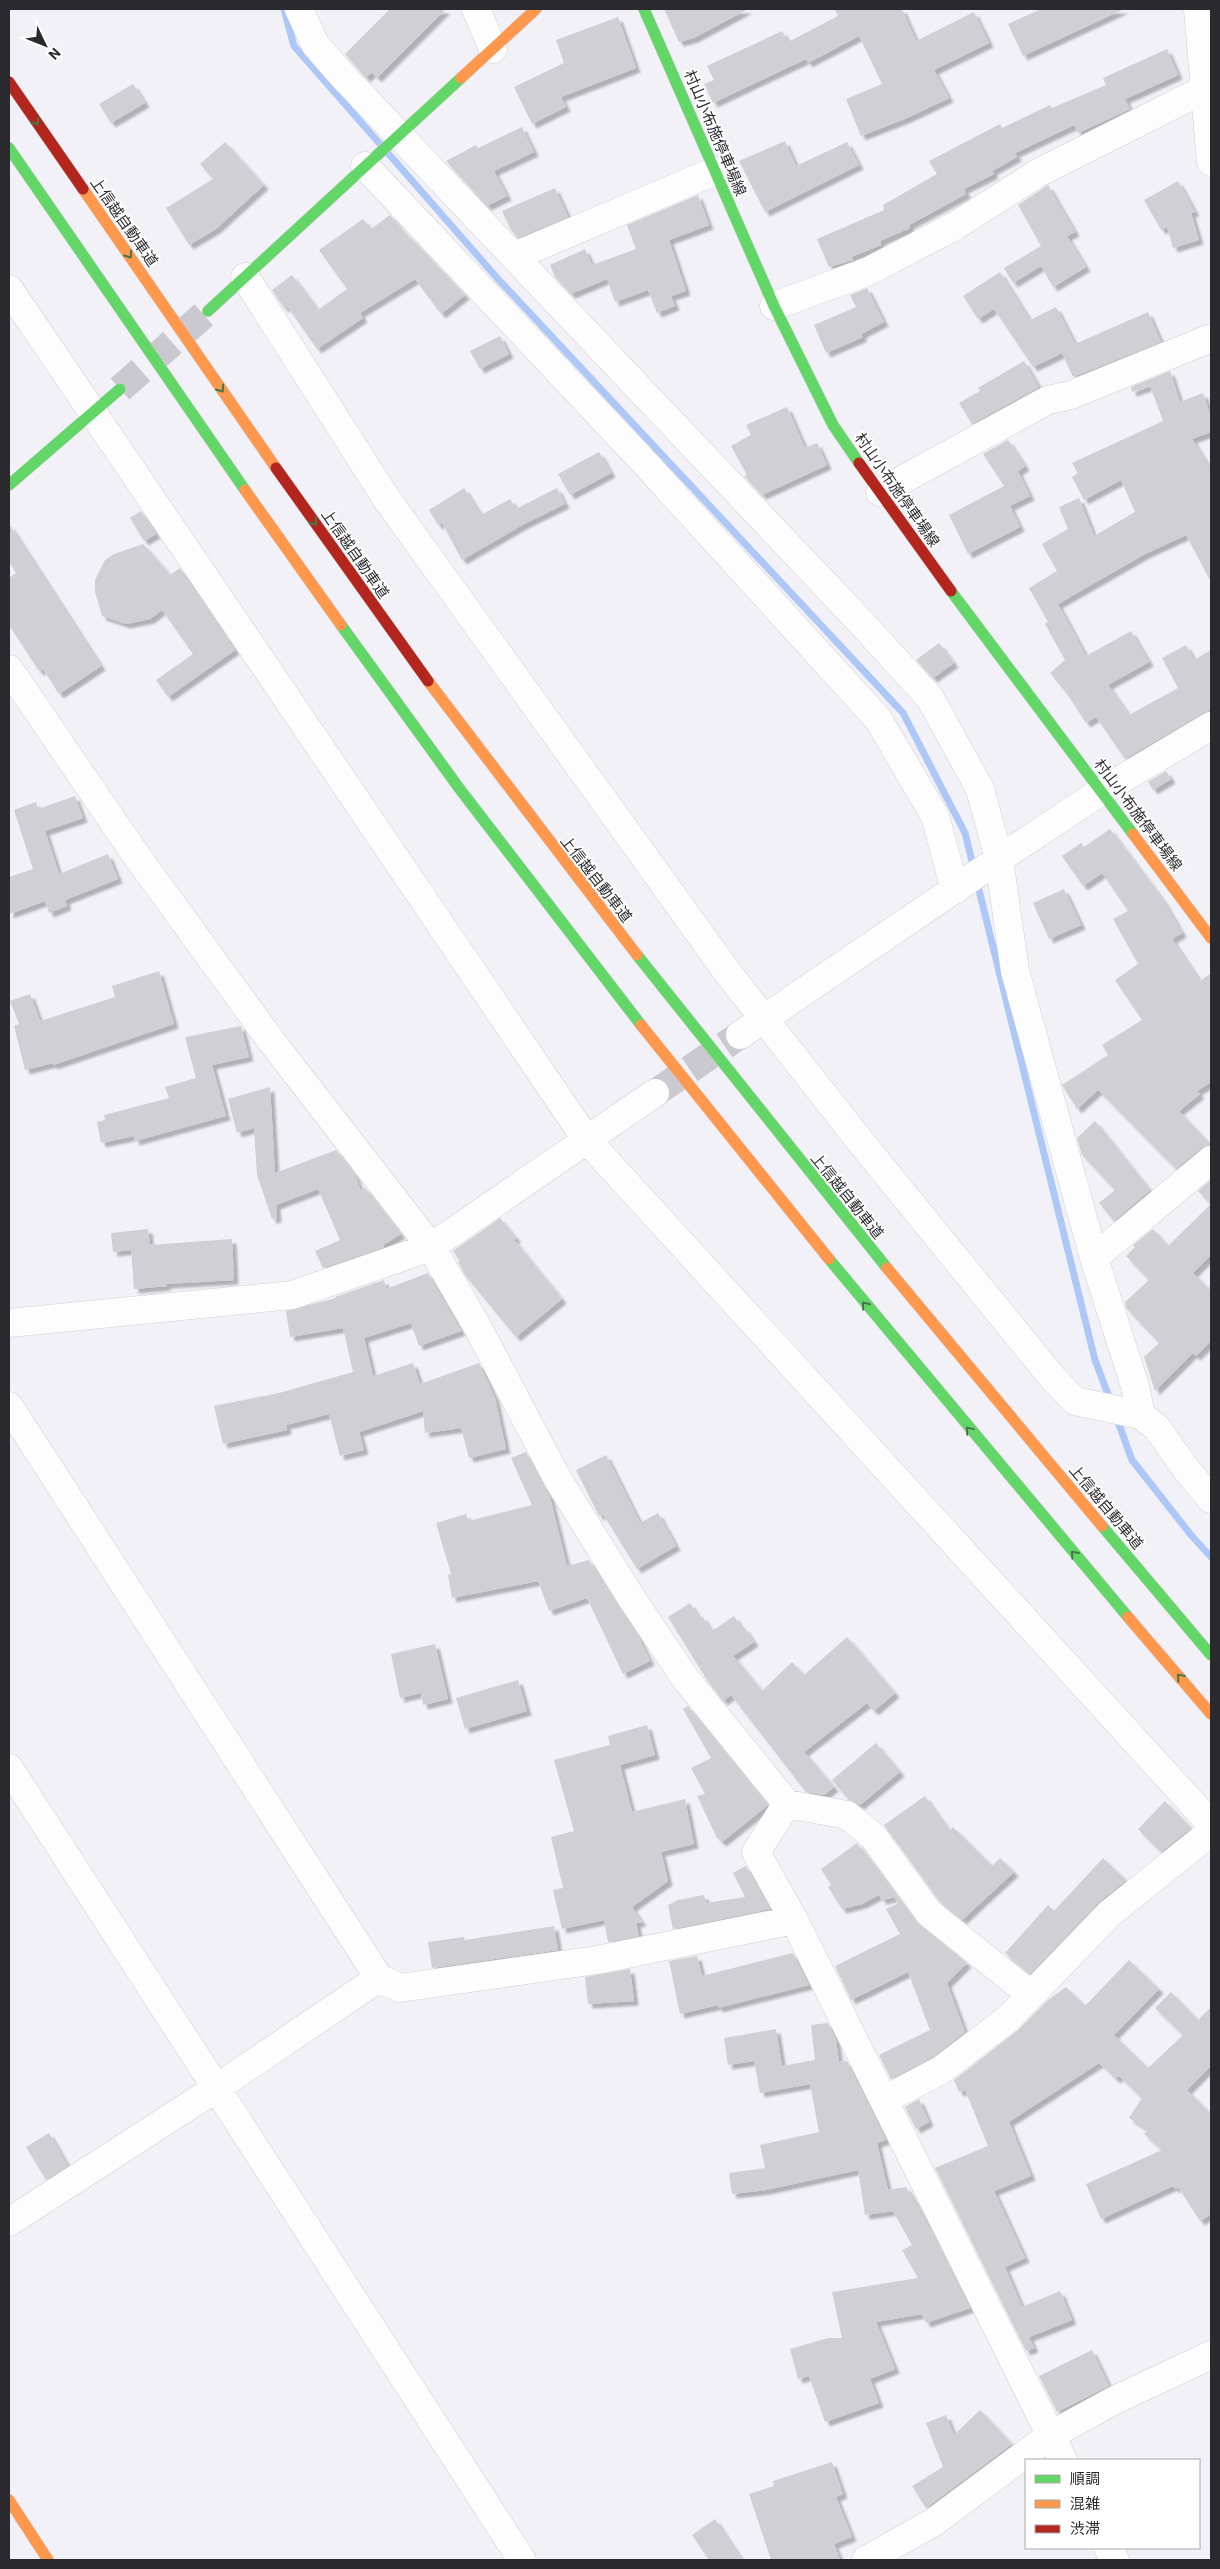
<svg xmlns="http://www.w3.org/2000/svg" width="1220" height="2569" font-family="Roboto,'Noto Sans JP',sans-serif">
<defs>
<filter id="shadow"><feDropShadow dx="4.5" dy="4.5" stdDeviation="1" flood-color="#0004"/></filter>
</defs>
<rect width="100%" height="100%" fill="#f1f1f7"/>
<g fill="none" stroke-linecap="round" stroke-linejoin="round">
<path stroke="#adc7f6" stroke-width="7" d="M284,9L294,46L380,144
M387,152L498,279L903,713L965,833L974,869
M977,882L1095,1360L1111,1402
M1116,1416L1132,1460L1191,1535L1211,1557"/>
</g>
<path fill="#cfcfd4" filter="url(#shadow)" d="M390,9H446L377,78L372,72L366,78L345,54Z
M664,9H748L694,38L679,42Z
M834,9H902L916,41L974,12L989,43L934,70L949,98L907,118L861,136L846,99L882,84L859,36L808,63L806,59L713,103L704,84L714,80L707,66L782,31L788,42L838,16Z
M1041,9H1124L1023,56L1008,24Z
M618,17L636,68L561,97L566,107L532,124L514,87L564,63L556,40Z
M1167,49L1178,75L1125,99L1130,109L1078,133L1074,125L1015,153L1017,157L992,171L994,174L964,189L966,194L909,225L910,228L880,241L881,245L851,257L853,260L829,267L817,239L884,210L883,205L937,174L929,161L1000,124L1002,128L1050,105L1052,108L1106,85L1103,78Z
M133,84L145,103L111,123L99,104Z
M522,127L534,152L494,171L507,196L487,206L446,161L476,145L478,148Z
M785,141L796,166L847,142L859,165L765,212L739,161Z
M225,142L264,185L216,229L189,245L166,208L213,179L200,164Z
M1178,181L1195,212L1191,213L1199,240L1173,248L1167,227L1161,230L1144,200Z
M1048,185L1075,232L1067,236L1086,267L1053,287L1041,266L1013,283L1004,268L1041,246L1018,205Z
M555,188L568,217L518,238L511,230L502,211Z
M698,195L709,225L669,240L686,291L671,296L675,306L657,313L648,290L615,302L607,279L571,294L555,277L550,265L585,249L592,265L636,249L627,225Z
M390,215L409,238L410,237L465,295L441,314L415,279L360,313L363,318L317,349L287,306L284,308L272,290L292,275L318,310L347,289L319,250L363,219L371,229Z
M1000,272L1030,320L1056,307L1075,344L1148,312L1161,342L1073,377L1062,353L1033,367L994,309L978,319L963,296Z
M867,288L884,322L861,334L863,337L826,353L814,325L856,307L850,295Z
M500,336L509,354L480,369L470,351Z
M1024,361L1039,387L972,424L959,403L980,391L978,388Z
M1170,371L1180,402L1203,393L1211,417V432L1192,439L1211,470V582L1186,535L1145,554L1058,604L1086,656L1131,631L1149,662L1108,685L1129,715L1178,688L1162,658L1186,645L1194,660L1211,650V710L1203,713L1125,759L1096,717L1086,723L1068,695L1050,673L1065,660L1045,624L1048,622L1029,588L1057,571L1042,544L1068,529L1059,507L1079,498L1094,536L1135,512L1121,480L1084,500L1072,477L1078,473L1072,463L1163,421L1150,386L1132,392L1131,387Z
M787,407L805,448L817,443L827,465L762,495L744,476L747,475L731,446L751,435L746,425Z
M1008,440L1025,466L1018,471L1030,496L1010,506L1020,527L968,554L949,515L1004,486L983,454Z
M599,452L611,473L570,495L558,474Z
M464,488L481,515L510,499L516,509L557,488L565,504L524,524L462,560L442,523L438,525L429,510Z
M141,511L156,534L144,541L130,518Z
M9,524L101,666L59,694L43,669L39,671L9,625V578L16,573L9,562Z
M143,544L170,575L180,568L235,650L168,697L156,680L193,654L162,610L150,619L126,624L102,616L95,592V580L105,560L114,554Z
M939,643L954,663L933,678L916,660Z
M1166,771L1171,779L1153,790L1148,782Z
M75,796L83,818L45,831L59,874L108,854L118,879L65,900L67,906L49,913L45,901L9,914V877L33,869L14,810L36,802L38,809Z
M1110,829L1163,900L1182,933L1172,939L1200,981L1211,973V1082L1197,1091L1200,1094L1179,1111L1211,1145L1201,1148L1176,1169L1098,1090L1077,1109L1062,1085L1108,1055L1102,1045L1142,1020L1115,980L1138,964L1113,919L1128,911L1102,873L1083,886L1062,856L1081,843L1084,847Z
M1064,889L1081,925L1049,939L1033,903Z
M159,971L174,1024L53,1065V1063L25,1070L14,1026L19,1024L10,1001L30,994L40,1021L115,997L112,986Z
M241,1026L249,1057L212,1065L226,1116L135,1141L134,1136L101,1143L97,1122L105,1120L104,1115L169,1098L165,1087L196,1078L185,1037Z
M270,1087L275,1173L336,1150L355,1175L361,1191L365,1188L401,1234L383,1245L384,1247L323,1268L315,1251L340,1240L318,1189L276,1205L277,1218L272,1219L257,1175L254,1128L237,1133L228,1099Z
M1095,1121L1150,1190L1114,1221L1099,1203L1115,1190L1082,1155L1077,1138Z
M1211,1180V1255L1193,1273L1211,1291V1341L1196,1356L1193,1353L1155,1391L1144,1357L1159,1343L1126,1308L1125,1302L1149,1280L1126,1256L1135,1247L1133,1245L1153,1229L1168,1246L1211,1204L1198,1191Z
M500,1218L516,1238L514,1240L562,1299L516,1337L465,1275L458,1262L460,1261L453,1251Z
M148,1229L150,1245L232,1239L234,1280L166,1284L167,1286L134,1289L131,1250L113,1252L111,1233Z
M428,1273L461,1331L419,1346L411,1323L364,1338L373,1376L413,1363L420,1384L479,1363L495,1398L506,1449L469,1458L461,1428L425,1433L423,1411L359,1432L364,1450L340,1456L329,1414L286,1425L287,1430L223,1444L214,1406L279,1393L353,1372L343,1328L290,1337L286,1311L336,1298L335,1297L384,1280L386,1289Z
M526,1452L550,1497L567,1566L589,1560L639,1638L650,1661L623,1674L587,1598L549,1611L538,1581L452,1598L448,1575L451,1574L436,1523L466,1514L468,1521L532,1505L511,1458Z
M606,1455L640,1523L658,1513L676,1546L637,1569L603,1514L599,1516L576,1470Z
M690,1603L699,1618L702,1616L712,1631L734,1616L742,1628L744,1627L754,1642L733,1656L762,1691L792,1662L804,1675L847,1637L895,1693L874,1711L867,1703L804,1752L834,1787L824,1795L806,1792L731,1695L723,1701L707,1680L668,1617Z
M435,1644L448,1699L423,1705L421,1693L400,1698L391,1654Z
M518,1680L527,1711L465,1729L456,1698Z
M688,1706L768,1805L722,1842L717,1838L697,1796L705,1794L691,1768L711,1758L683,1709Z
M647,1725L655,1755L620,1765L632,1812L685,1799L694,1844L661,1852L668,1881L632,1907L642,1922L636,1923L639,1936L608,1942L604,1920L562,1929L553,1890L563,1888L551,1837L574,1831L554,1760L610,1745L608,1736Z
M876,1743L900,1772L860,1805L848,1799L832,1780Z
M925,1796L949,1831L953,1827L992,1866L1000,1858L1014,1872L962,1920L940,1902L884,1825Z
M1165,1801L1191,1828L1161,1852L1138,1829Z
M857,1843L917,1922L967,1963L947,1983L965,2032L933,2057L891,2079L879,2055L930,2030L908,1972L851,2000L835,1966L900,1934L886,1909L897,1904L895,1897L882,1900L879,1895L862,1904L842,1909L828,1887L831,1885L821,1869Z
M1103,1858L1126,1880L1098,1903L1030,1974L1005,1953L1048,1905L1054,1911Z
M746,1866L770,1909L673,1929L668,1905L678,1900L704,1895L706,1903L745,1897L733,1873Z
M554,1926L558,1950L432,1968L428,1942L464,1937L465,1940Z
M793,1953L809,1985L718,2008V2005L680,2014L669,1961L697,1956L702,1976Z
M1129,1960L1159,1989L1114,2035L1148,2068L1183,2035L1155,2008L1171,1992L1198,2020L1211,2007V2066L1187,2090L1211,2114V2214L1200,2221L1178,2187L1175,2189L1173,2186L1101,2219L1086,2184L1162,2150L1144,2134L1148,2130L1129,2118L1142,2098L1119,2076L1116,2079L1099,2063L1009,2122L1031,2176L994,2191L1025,2258L1005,2267L1022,2307L1060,2291L1072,2320L1029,2337L1034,2348L1026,2351L935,2168L988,2146L965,2090L959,2092L954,2080L1017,2031L1048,2000L1066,1987L1085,2006Z
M630,1969L634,2001L588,2004L585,1977Z
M828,2023L836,2040L839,2062L847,2061L886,2140L877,2143L888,2190L906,2187L936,2239L970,2308L926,2323L922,2314L876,2322L895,2369L870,2379L879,2403L825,2422L809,2376L798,2379L790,2349L828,2338H842L832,2292L918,2278L902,2250L912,2245L893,2211L865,2215L858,2170L766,2190L732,2194L729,2173L765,2168L760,2145L819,2132L810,2084L760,2093L754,2061L728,2065L724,2038L776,2029L782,2066L815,2060L811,2025Z
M919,2099L929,2122L916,2129L905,2107Z
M49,2133L68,2166L46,2180L26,2147Z
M1092,2350L1109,2386L1057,2412L1039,2376Z
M980,2410L1012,2444L926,2508L912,2486L943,2467L926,2423L946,2415L954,2435Z
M832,2462L843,2494L836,2497L852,2537L834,2544L840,2560H771L749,2494L774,2486L773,2481Z
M715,2519L742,2560H709L692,2535Z"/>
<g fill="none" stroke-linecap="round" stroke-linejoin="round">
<path stroke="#c9c9cf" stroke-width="28" stroke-dasharray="28 14" stroke-linecap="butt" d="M655,1093L740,1035"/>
<path stroke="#c9c9cf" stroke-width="28" stroke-dasharray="28 14" stroke-linecap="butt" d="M120,389L208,311"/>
<g stroke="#cfcfd3" stroke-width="29">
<path id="street" d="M299,9L315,44L340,73L856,617L930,698L980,789L999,859L1015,971L1094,1258L1135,1386L1141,1415
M476,9L493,49
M1198,9L1211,162
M365,166L644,462L878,719L935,816L955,890
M515,256L715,171
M245,277L386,498L728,973L860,1141L1052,1377L1075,1401L1141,1415L1157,1428L1186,1469L1211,1499
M9,289L586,1139L1211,1824
M774,306L869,271L955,226L1038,173L1205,89L1211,88
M880,492L1048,400L1071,395L1211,338
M9,669L136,855L272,1042L431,1247L477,1326L557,1478L632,1599L685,1678L787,1804L756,1852L794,1920L1063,2460
M740,1035L999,859L1102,791L1211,726
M1094,1258L1211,1160
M9,1323L292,1295L431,1247L655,1093
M9,1406L379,1978L400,1988L597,1960L794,1920
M9,1768L522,2560
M787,1804L847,1815L873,1836L929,1913L1030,1994
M884,2100L941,2070L1008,2019L1109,1914L1211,1832
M9,2222L215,2089L379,1978
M1108,2548L1115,2560
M866,2560L934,2522L1051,2435L1117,2399L1211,2355"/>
</g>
<g stroke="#cfcfd3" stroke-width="12">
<path id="fast" d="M644,9L774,306L833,425L859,463
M9,148L245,490
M208,311L461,78
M9,485L120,389
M951,591L1133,834
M341,625L459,788L641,1025
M637,955L887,1268
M829,1259L1128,1617
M1102,1526L1211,1655"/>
</g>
<g stroke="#cfcfd3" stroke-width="12">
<path id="slow" d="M461,78L536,9
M83,189L276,468
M245,490L341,625
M428,681L637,955
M1133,834L1211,938
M641,1025L829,1259
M887,1268L1102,1526
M1128,1617L1211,1714
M9,2500L48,2560"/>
</g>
<g stroke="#cfcfd3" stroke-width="12">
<path id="jam" d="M9,82L83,189
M859,463L951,591
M276,468L428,681"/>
</g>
<use href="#street" stroke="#fdfdfe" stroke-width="28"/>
<use href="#fast" stroke="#63d668" stroke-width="11"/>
<use href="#slow" stroke="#ff974d" stroke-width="11"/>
<use href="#jam" stroke="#b3261e" stroke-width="11"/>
</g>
<defs><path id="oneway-chevron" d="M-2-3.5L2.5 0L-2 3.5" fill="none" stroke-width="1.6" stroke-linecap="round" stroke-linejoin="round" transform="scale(1.25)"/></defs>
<g stroke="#447748">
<use href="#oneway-chevron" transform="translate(36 122) rotate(55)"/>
<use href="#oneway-chevron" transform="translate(129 255) rotate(55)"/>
<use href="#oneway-chevron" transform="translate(221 389) rotate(55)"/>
<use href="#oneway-chevron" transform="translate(314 522) rotate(55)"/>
<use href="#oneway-chevron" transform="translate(865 1305) rotate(-129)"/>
<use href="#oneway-chevron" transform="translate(969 1430) rotate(-130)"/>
<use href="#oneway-chevron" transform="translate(1074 1554) rotate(-131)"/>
<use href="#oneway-chevron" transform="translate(1180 1677) rotate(-131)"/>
</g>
<g text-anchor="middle" stroke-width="4" stroke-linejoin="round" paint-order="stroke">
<g font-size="15" fill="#2a2a2e" stroke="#fff">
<text transform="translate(715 133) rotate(67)" y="5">村山小布施停車場線</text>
<text transform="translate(124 222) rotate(55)" y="5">上信越自動車道</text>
<text transform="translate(897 490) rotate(55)" y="5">村山小布施停車場線</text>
<text transform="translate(355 554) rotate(55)" y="5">上信越自動車道</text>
<text transform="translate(1138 815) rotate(53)" y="5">村山小布施停車場線</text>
<text transform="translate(596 879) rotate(52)" y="5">上信越自動車道</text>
<text transform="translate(847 1196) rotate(51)" y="5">上信越自動車道</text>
<text transform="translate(1106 1507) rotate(50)" y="5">上信越自動車道</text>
</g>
</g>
<rect width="1220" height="2569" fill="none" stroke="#2a2a2e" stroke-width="20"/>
<rect x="1025" y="2459" width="175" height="90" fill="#ffffff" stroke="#aaaaab"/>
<rect x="1035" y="2475" width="25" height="8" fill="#63d668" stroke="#aaaaab"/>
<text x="1070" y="2484" font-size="15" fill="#2a2a2e">順調</text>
<rect x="1035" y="2500" width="25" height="8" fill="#ff974d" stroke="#aaaaab"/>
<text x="1070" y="2509" font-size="15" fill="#2a2a2e">混雑</text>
<rect x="1035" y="2525" width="25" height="8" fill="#b3261e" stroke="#aaaaab"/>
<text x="1070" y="2534" font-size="15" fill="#2a2a2e">渋滞</text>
<g transform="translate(45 45) rotate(133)" stroke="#ffffff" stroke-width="4" paint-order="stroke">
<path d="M0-4L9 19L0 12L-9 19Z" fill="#2a2a2e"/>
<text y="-8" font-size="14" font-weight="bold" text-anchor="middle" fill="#2a2a2e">N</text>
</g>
</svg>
